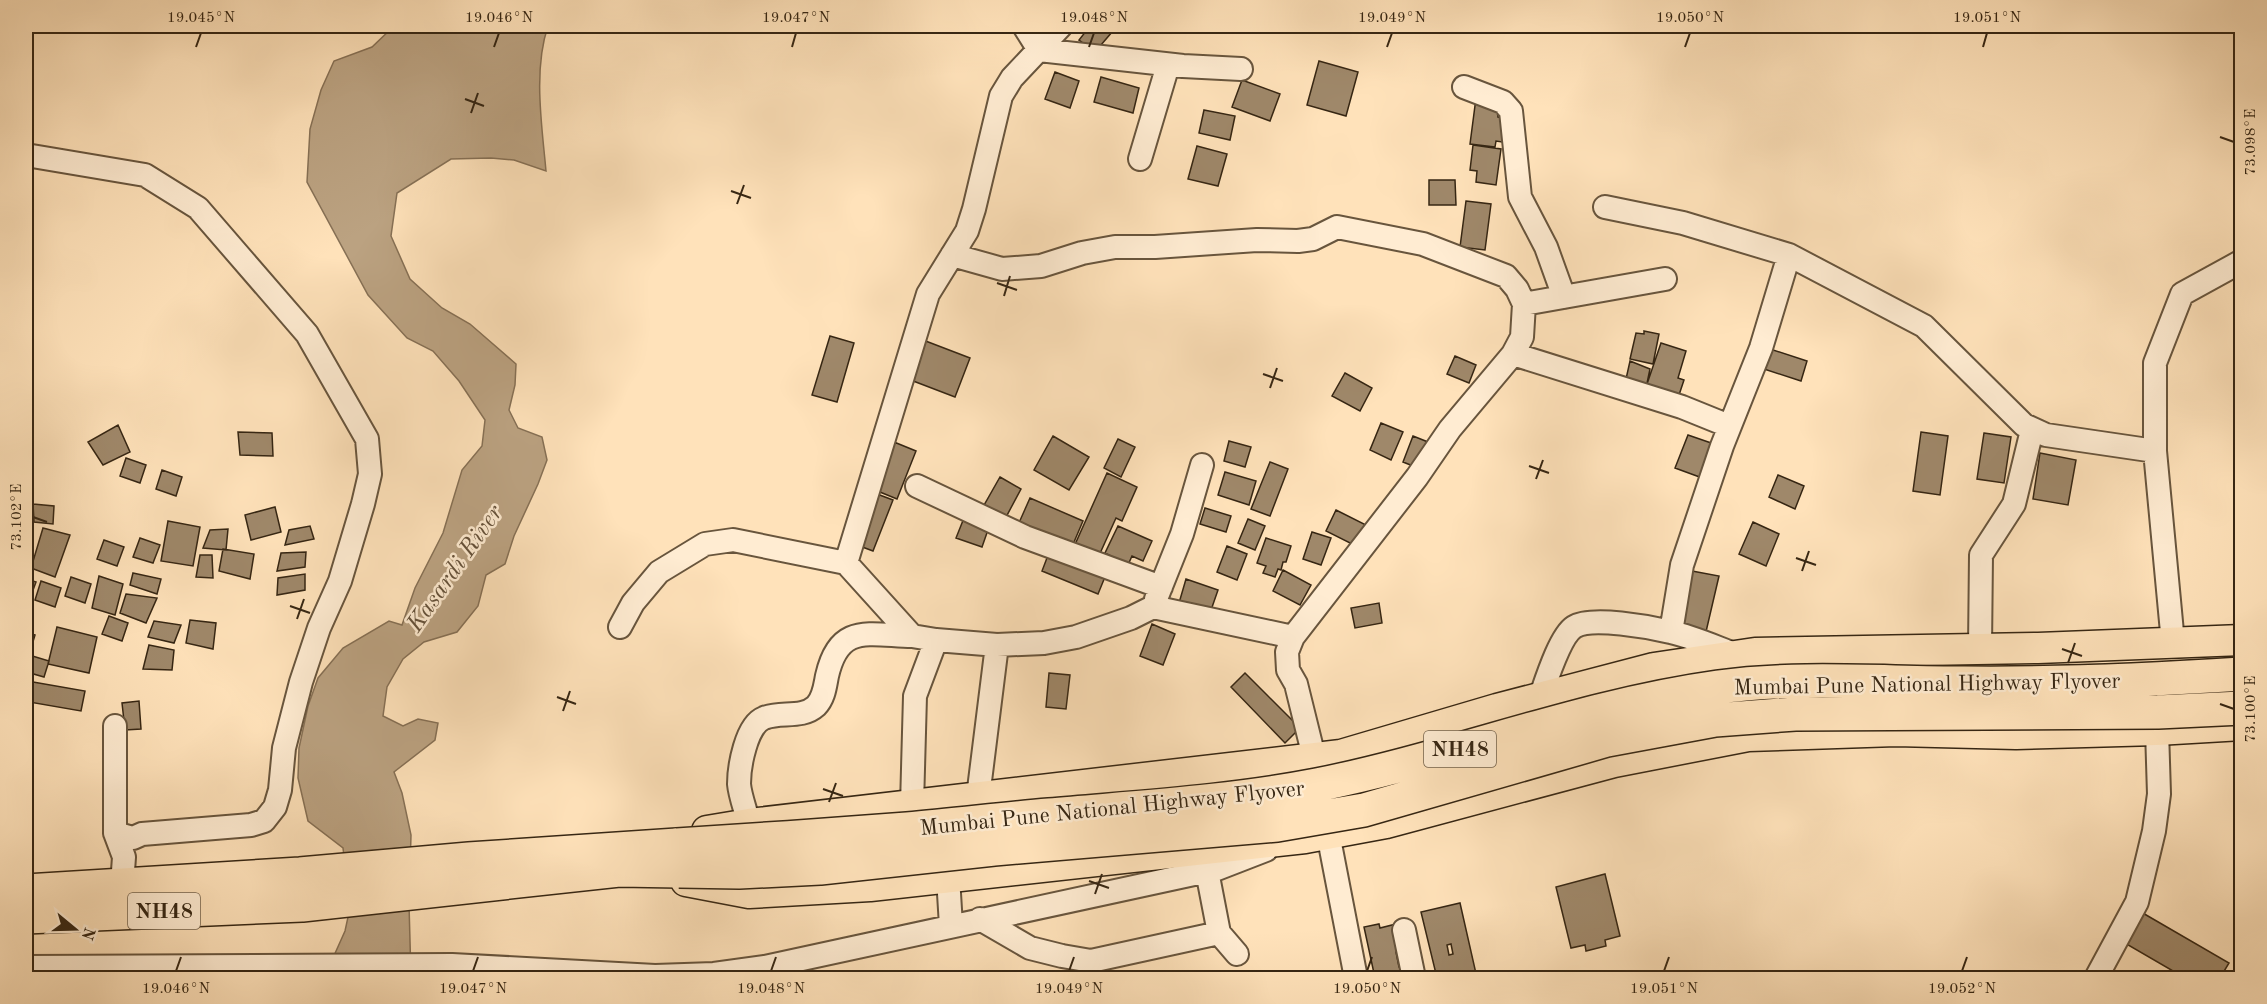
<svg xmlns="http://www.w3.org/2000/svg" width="2267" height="1004" font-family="'Old Standard TT',serif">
<rect width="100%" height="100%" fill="#ffe2ba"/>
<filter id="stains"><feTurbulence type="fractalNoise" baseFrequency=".00333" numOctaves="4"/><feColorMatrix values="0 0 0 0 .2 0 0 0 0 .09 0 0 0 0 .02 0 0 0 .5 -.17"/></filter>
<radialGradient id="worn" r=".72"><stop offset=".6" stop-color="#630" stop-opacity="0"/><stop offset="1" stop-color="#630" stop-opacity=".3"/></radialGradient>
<path fill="#bba281" stroke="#867055" stroke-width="1.5" d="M394,26H548C533,70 542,126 546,171L514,160L491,158L451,159L397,193L391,236L410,279L442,308L470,324L516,364L515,385L509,410L518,428L542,437L547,460L538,484L514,536L505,564L486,575L478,606L457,632L424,642L403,659L387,687L383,716L403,726L418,719L438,723L435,740L394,772L402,793L411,835L409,904L411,978H324L345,931L350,908L343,848L308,821L298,778L299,748L308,706L318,678L343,648L389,621L402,625L415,588L443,533L462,470L482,446L485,420L459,381L433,351L407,338L368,295L307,182L310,129L321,90L334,61L372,47Z"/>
<path fill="#9f886a" stroke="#362613" stroke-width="1.5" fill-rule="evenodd" d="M1090,26H1104L1112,32L1095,52L1079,40Z
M1319,61L1358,72L1346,116L1307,105Z
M1055,72L1079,81L1070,108L1045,99Z
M1101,77L1139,88L1133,113L1094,102Z
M1242,80L1280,94L1270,121L1232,107Z
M1476,98L1497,105L1498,117L1505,118L1502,142L1496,141L1495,147L1470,144Z
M1204,110L1235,116L1230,140L1199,133Z
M1473,145L1501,149L1496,185L1476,182L1477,171L1470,170Z
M1197,146L1227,154L1218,186L1188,179Z
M1429,180H1455L1456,205H1429Z
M1466,201L1491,204L1485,250L1460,247Z
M1644,331L1659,334L1653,364L1630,359L1636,333L1644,334Z
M830,336L854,343L837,402L812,395Z
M923,340L970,358L955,397L908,379Z
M1661,343L1686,351L1678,378L1684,380L1679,395L1647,384Z
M1767,348L1807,361L1801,381L1761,368Z
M1455,356L1476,365L1469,383L1447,374Z
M1630,361L1650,369L1646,388H1624Z
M1345,373L1372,388L1360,411L1332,396Z
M1381,423L1403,432L1391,460L1370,450Z
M118,425L130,452L103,465L88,442Z
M238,432L272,433L273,456L240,455Z
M1921,432L1948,436L1940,495L1913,491Z
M1984,433L2011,437L2004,483L1977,479Z
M1688,435L1717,445L1705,479L1675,468Z
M1053,436L1089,457L1069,490L1034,470Z
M1413,436L1428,442L1418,468L1403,462Z
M1118,439L1135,447L1121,477L1104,468Z
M1229,441L1251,447L1245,467L1224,461Z
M894,442L916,451L897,499L875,490Z
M2040,453L2076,460L2068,505L2033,499Z
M126,458L146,465L140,483L120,476Z
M1270,462L1288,469L1270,516L1251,509Z
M162,470L182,477L176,496L156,489Z
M1225,472L1256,481L1249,505L1218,495Z
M1107,473L1137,487L1122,521L1116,518L1097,560L1073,549Z
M1778,475L1804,486L1795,509L1769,497Z
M1000,477L1021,489L1005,519L983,507Z
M877,494L893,500L873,551L857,545Z
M1030,498L1083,521L1071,549L1018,525Z
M26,503L33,504L29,525L26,524Z
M33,504L54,506L53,524L34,522Z
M275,507L281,532L251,540L245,515Z
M1205,508L1231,516L1226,532L1200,524Z
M1336,510L1368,526L1358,547L1326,531Z
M964,518L989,527L982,547L956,538Z
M1248,519L1265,526L1255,550L1238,543Z
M168,521L200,527L193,566L161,561Z
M1753,522L1779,534L1766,566L1739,554Z
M310,526L314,539L285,545L289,530Z
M1118,526L1152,541L1143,561L1132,556L1128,565L1105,553Z
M43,528L70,535L55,577L31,568Z
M228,529L226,550L203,548L210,530Z
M1312,532L1331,538L1321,565L1303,559Z
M140,538L160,545L153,563L133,557Z
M1266,538L1291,546L1286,562H1283L1281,570L1278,569L1275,577L1263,573L1266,566L1257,563Z
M104,540L124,547L117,566L97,559Z
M1227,546L1247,554L1237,580L1217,572Z
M223,549L254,554L250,579L219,571Z
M1050,550L1107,572L1098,594L1042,571Z
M306,552L305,567L277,571L281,553Z
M200,555H212L213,578L196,577Z
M1283,570L1311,585L1300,605L1273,591Z
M1692,571L1719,576L1705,636L1679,630Z
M133,573L161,579L157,594L130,585Z
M305,574V590L277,595L278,578Z
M99,576L123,584L115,615L92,608Z
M71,577L91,584L85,603L65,596Z
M26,579L36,582L29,601L26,599Z
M1186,579L1218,590L1210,613L1179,603Z
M41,581L61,588L55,607L35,600Z
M126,594L157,598L146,623L120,613Z
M1379,603L1382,623L1355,628L1351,608Z
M109,616L128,623L122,641L102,634Z
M190,620L216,623L213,649L186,643Z
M154,621L181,625L174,643L148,637Z
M1152,624L1175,634L1163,665L1140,656Z
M57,627L97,637L89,673L48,664Z
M26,632L35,635L29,655L49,661L44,677L30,673L26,687Z
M149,645L174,650L172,670L143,669Z
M1049,673L1070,675L1066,709L1046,707Z
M1245,673L1300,728L1285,743L1231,687Z
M33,682L85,691L81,711L29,702Z
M139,701L141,729L125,730L122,703Z
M1605,874L1620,936L1605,940L1606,946L1586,951L1585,945L1571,948L1556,887Z
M1460,903L1477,978H1437L1421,912ZM1451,944L1453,954L1449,955L1447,945Z
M2141,912L2229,963L2220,978H2185L2123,942Z
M1379,924L1380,928L1396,924L1402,951L1396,952L1399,967L1405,966L1407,978H1375L1364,927Z"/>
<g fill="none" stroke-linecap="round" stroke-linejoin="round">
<g stroke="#68553d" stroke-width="26">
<path id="minor" d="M1024,26L1039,50L1183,66L1241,69
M1061,26L1012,78L1001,96L974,209L967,231L928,294L846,563L912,636L936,640L997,645L1044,643L1076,637L1131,618L1153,607L1293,637
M1464,87L1503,102L1511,111L1520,197L1546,247L1564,297
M26,155L145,175L198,208L307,334L367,439L370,474L363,504L340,581L319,628L301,682L284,748L280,790L275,807L264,821L251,825L142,834L133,838L115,833L124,857L122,885
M1140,159L1168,65
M1605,207L1683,223L1789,255L1924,326L2024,425L2046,435L2155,451
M952,255L1002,269L1041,266L1082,253L1115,247H1155L1257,240L1298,241L1313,239L1337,227L1423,244L1506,276L1517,289L1524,304L1522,337L1513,354L1450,429L1417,477L1293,637L1287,652L1288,670L1296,684L1318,773
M1524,304L1665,279
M1513,354L1682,407L1729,426
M917,486L1025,537L1161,587
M1156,599L1182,534L1202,465
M620,627L633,603L659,572L705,544L733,540L846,563
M1671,632L1682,565L1722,446L1761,348L1789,255
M2173,643L2155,451V363L2182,294L2242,261
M1980,648L1981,555L2014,504L2032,430
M1540,698C1546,681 1560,636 1574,627C1591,616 1650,627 1671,632C1693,637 1715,647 1737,655
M978,797L997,645
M912,805L915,696L936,640
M1325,818L1356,978
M749,824C746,811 740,796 739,784C739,767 746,725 764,718C780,711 802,719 816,706C824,698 825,686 827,676C839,623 868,635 912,636
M115,833V726
M1207,871L1219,933L1237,954
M948,877L951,926
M980,919L1030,948L1062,956L1091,961L1219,933
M1404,930L1414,978
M26,967L452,965L655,976L714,974L765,967L1217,869L1266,850
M2096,978L2137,902L2154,831L2159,794L2157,730"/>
</g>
<g stroke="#362613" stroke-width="33">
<path id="major" d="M707,831L749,824L1341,755L1497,709L1654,668L1755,653L2038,648L2242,640
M686,881L749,893L870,886L1305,838L1386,823L1614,762L1748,736L1896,731L2016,734L2157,730L2242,725"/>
</g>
<g stroke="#362613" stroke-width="36">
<path id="highway" d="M26,891L300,874L469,859L677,845
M26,917L302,905L619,870L679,871"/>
</g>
<use href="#minor" stroke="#ffecd2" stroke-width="22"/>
<use href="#major" stroke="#ffe2ba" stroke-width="30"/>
<use href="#highway" stroke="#ffe2ba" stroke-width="33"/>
<g stroke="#362613" stroke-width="36" stroke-linecap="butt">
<path id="highway-bridge" d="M677,845C754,840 830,835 907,829C954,825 1002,819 1049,815C1138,807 1229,802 1317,785C1452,758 1581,706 1718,687C1799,676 1882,683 1964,683C2056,684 2149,680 2242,674
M679,871L739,872L820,868L994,849L1277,825L1364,810L1607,740L1715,720L1795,714L2158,712L2242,708"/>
</g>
<use href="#highway-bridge" stroke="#ffe2ba" stroke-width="33"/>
</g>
<path fill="none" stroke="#362613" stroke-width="2" d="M196,47L201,33M494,47L499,33M792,47L796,33M1089,47L1094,33M1387,47L1392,33M1685,47L1690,33M1983,47L1987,33M465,99L484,106M471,113L478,93M2220,137L2234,142M731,191L751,198M737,204L744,185M997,283L1017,290M1004,296L1010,276M1263,374L1283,381M1270,388L1277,368M1529,466L1549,473M1536,479L1543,460M33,517L47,522M1796,558L1816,565M1802,571L1809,551M290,606L310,613M297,619L304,599M2062,649L2082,656M2068,663L2075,643M557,697L576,704M2220,704L2234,709M563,711L570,691M823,789L843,796M829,802L836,783M1089,881L1109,888M1095,894L1102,874M176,971L181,957M473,971L478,957M771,971L776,957M1069,971L1074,957M1367,971L1372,957M1664,971L1669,957M1962,971L1967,957"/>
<g text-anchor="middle" stroke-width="5" stroke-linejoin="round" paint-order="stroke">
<g fill="#ffecd2" stroke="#72614c" stroke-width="1.5">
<rect x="1424" y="731" width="72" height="36" rx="4.5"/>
<rect x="128" y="893" width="72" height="36" rx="4.5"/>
</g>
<g font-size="21" font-weight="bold" fill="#362613">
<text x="1460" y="756">NH48</text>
<text x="164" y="918">NH48</text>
</g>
<g font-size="22" fill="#362613" stroke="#ffecd2">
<text transform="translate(1927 683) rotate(-1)" y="8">Mumbai Pune National Highway Flyover</text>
<text transform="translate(1112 807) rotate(-6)" y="8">Mumbai Pune National Highway Flyover</text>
</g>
<g font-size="24" font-style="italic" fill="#65513a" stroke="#ffecd2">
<text transform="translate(454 568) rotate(-55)" y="8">Kasardi River</text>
</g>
</g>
<rect width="2267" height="1004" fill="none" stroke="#ffe2ba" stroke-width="66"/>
<g transform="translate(75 929) rotate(109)" stroke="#ffecd2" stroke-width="4.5" paint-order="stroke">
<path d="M0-4.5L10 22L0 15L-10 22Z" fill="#362613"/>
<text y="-9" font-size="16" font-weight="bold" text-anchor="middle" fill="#362613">N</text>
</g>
<rect x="33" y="33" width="2201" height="938" fill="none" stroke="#362613" stroke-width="2"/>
<g font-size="15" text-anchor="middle" fill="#362613">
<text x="201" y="22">19.045°N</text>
<text x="499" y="22">19.046°N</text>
<text x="796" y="22">19.047°N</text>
<text x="1094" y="22">19.048°N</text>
<text x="1392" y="22">19.049°N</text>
<text x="1690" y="22">19.050°N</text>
<text x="1987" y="22">19.051°N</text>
<text transform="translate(2250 142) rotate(-90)" y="5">73.098°E</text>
<text transform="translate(16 517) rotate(-90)" y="5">73.102°E</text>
<text transform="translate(2250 709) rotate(-90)" y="5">73.100°E</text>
<text x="176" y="993">19.046°N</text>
<text x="473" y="993">19.047°N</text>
<text x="771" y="993">19.048°N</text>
<text x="1069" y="993">19.049°N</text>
<text x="1367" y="993">19.050°N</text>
<text x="1664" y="993">19.051°N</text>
<text x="1962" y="993">19.052°N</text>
</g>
<rect width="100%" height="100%" filter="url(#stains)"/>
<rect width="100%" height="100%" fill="url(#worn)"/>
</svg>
